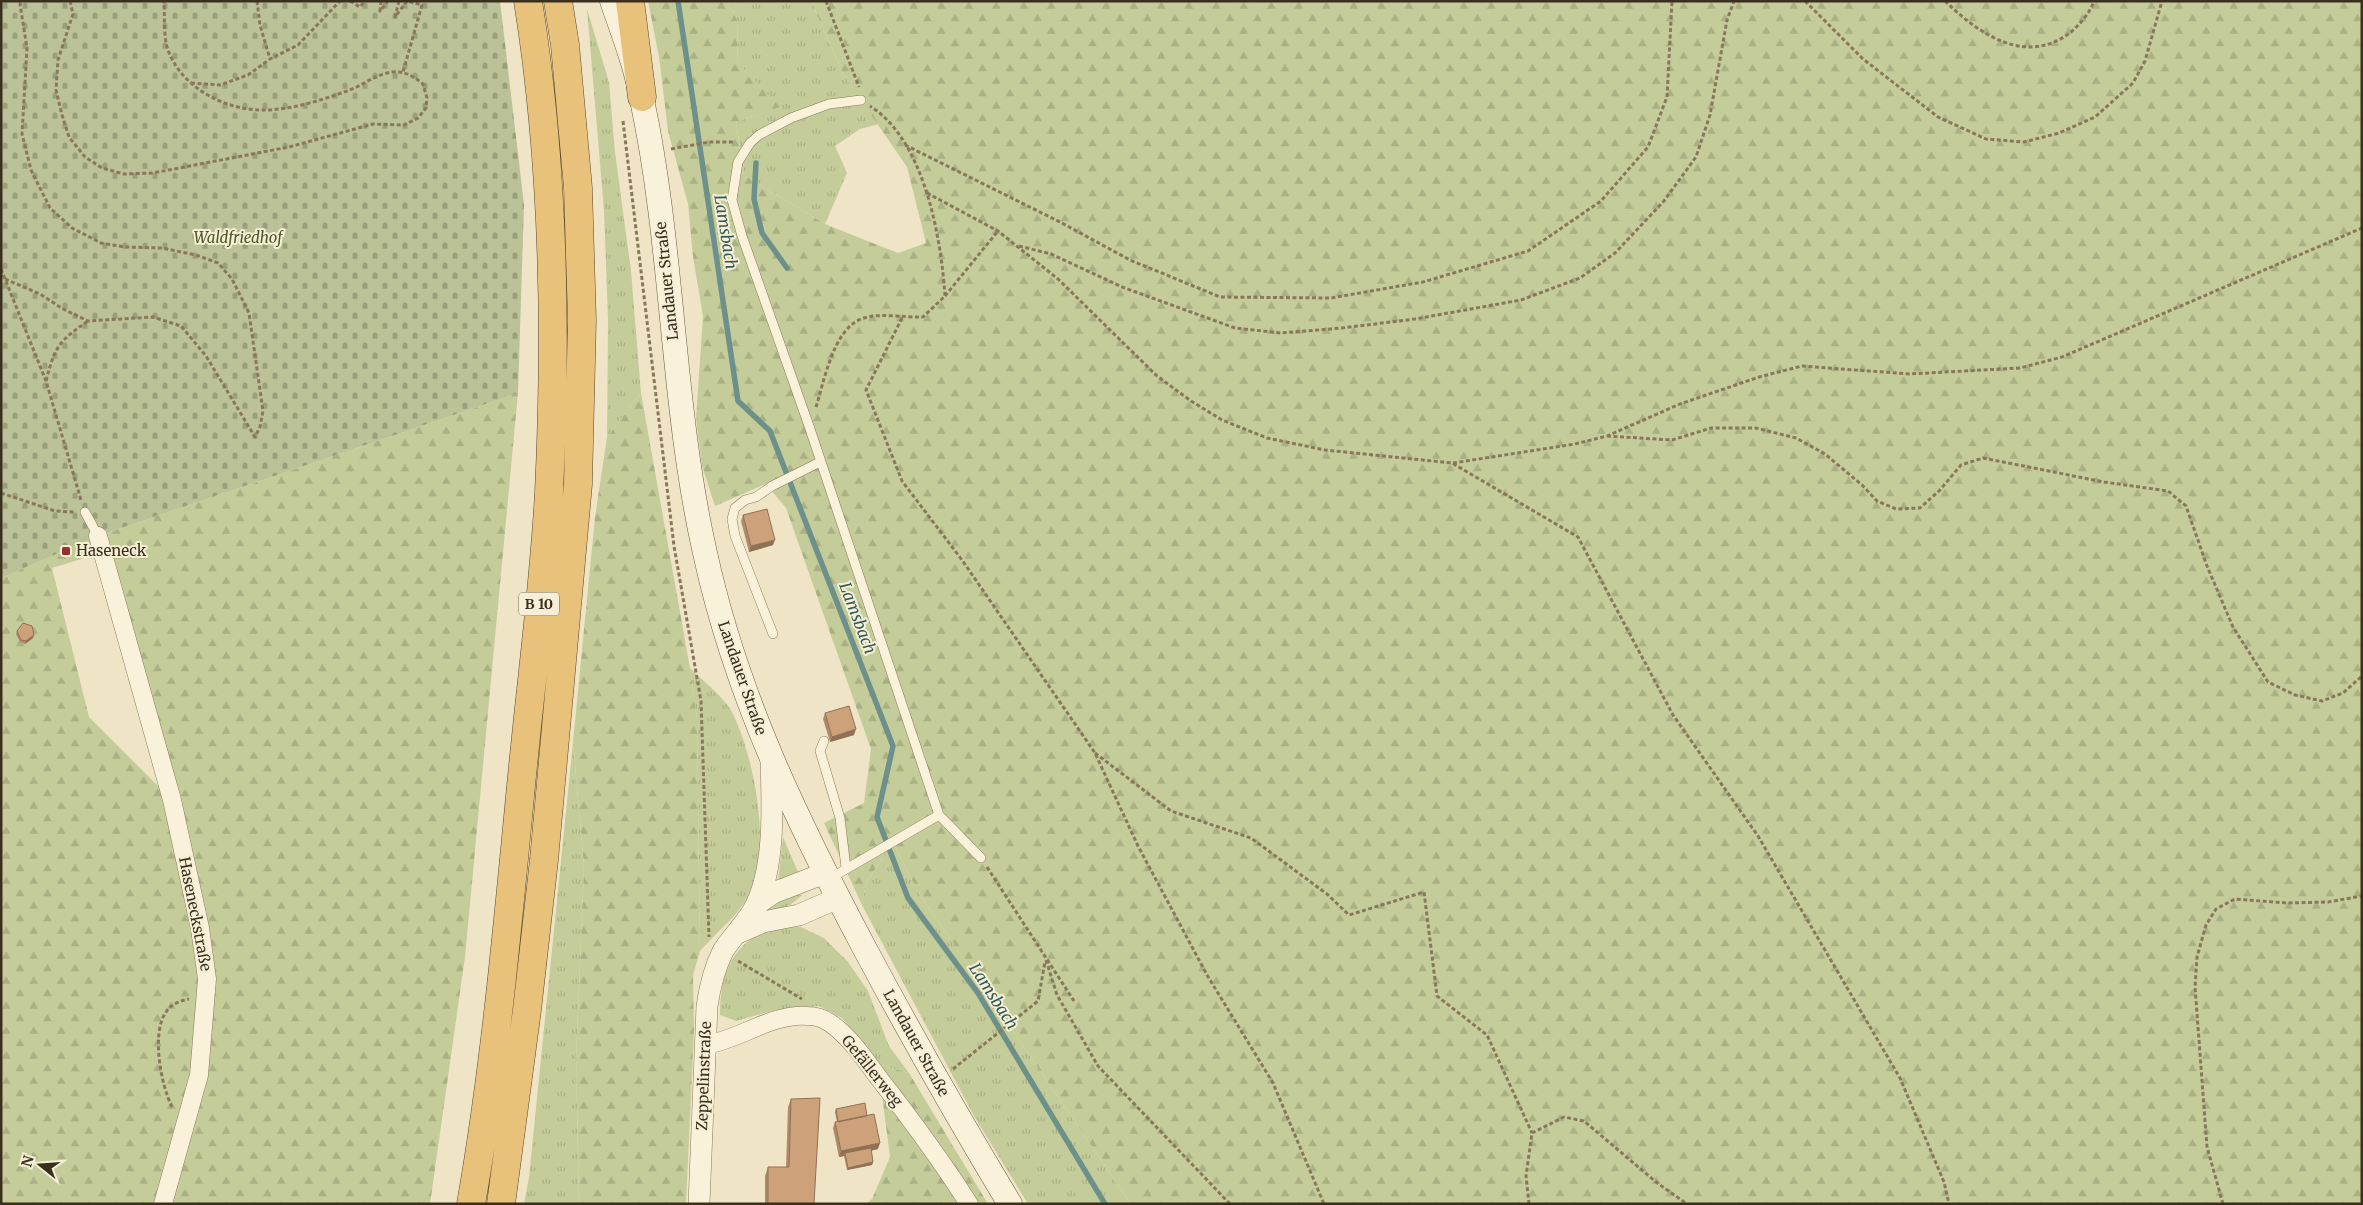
<svg xmlns="http://www.w3.org/2000/svg" width="2363" height="1205" font-family="Merriweather,serif">
<defs>
<pattern id="grass-tufts" width="24" height="20" patternUnits="userSpaceOnUse" patternTransform="scale(1.25)"><rect width="24" height="20" fill="#c4cd99"/><path d="M3 7l-1-3M5 7V3M7 7l1-3M15 17l-1-3M17 17v-4M19 17l1-3" fill="none" stroke="#a9b083"/></pattern>
<pattern id="forest-firs" width="22" height="20" patternUnits="userSpaceOnUse" patternTransform="scale(1.25)"><rect width="22" height="20" fill="#c4cd99"/><path d="M5 1l3.5 6h-7zM16 11l3.5 6h-7z" fill="#a9b083"/></pattern>
<pattern id="cemetery-stones" width="16" height="16" patternUnits="userSpaceOnUse" patternTransform="scale(1.25)"><rect width="16" height="16" fill="#bbc298"/><path d="M2 7V4a2 2 0 0 1 4 0v3zM10 15v-3a2 2 0 0 1 4 0v3z" fill="#999e7b"/></pattern>
</defs>
<rect width="100%" height="100%" fill="#efe5c6"/>
<path fill="url(#grass-tufts)" d="M727,1H811L843,74L879,124L860,129L835,146L847,173L825,224L744,175L736,122L779,107L738,63L737,20Z
M587,9L609,82L615,152L631,271L641,393L607,437L608,319L604,211Z
M690,668C702,680 725,698 732,712C754,756 772,847 750,893C741,913 715,934 700,951L697,719Z
M573,742L584,866L576,1059L579,1204H524L529,1177Z
M783,837L798,872L778,881Z
M893,842L918,892L1131,1204H1028L974,1116L862,905L866,883Z
M791,895H802C791,906 777,914 761,911Z
M778,926L801,927L824,938L848,962L868,991L889,1046L909,1073L878,1064L842,1018L819,1006L776,1010L736,1021L720,1015C720,970 734,940 778,926Z"/>
<path fill="url(#forest-firs)" fill-rule="evenodd" d="M648,1H727L737,20L738,63L780,107L736,122L744,175L825,224L898,253L926,243L907,167L843,74L811,1H2362V1204H1131L918,892L893,842L866,883L862,905L824,823L864,803L871,749L786,508L766,484L715,506L702,466L696,419L703,316L693,257L688,204L668,131L659,57Z
M518,393L465,957L430,1204H1V578L98,536ZM101,553L171,799L89,717L52,568Z
M641,393L690,668L697,719L700,951L693,975L694,1030L686,1204H579L576,1059L584,866L573,742L595,517L607,437Z
M878,1064L909,1073L988,1204H866L872,1199L890,1157Z"/>
<path fill="url(#cemetery-stones)" d="M1,1H500L524,205L518,393L98,536L1,578Z"/>
<g fill="none" stroke-linecap="round" stroke-linejoin="round">
<path stroke="#6d918a" stroke-width="5.5" d="M678,1L738,401L770,431L893,746L877,817L908,898L978,993L1105,1204
M756,163L754,199L762,233L787,268"/>
<g stroke="#8a775b" stroke-width="10">
<path id="service" d="M861,100L829,104L791,118L759,135L750,143L738,162L732,200L742,236L809,426L939,815L981,858
M85,512L98,536
M773,634L735,536L732,519L735,508L745,500L756,497L772,486L820,462
M824,741L820,751L840,818L846,868
M829,879L939,815"/>
</g>
<g stroke="#8a775b" stroke-width="19">
<path id="minor" d="M98,536L172,800L200,928L207,979L199,1075L163,1204
M706,1045C741,1039 772,1013 808,1016C816,1016 823,1018 830,1023C849,1036 864,1058 878,1077C910,1118 941,1160 969,1204"/>
</g>
<g stroke="#8a775b" stroke-width="22">
<path id="tertiary" d="M757,904L773,893L825,873
M738,933L763,922L799,915L838,898
M699,1204L707,1006C710,986 714,969 723,951C733,935 748,922 756,905C776,863 772,803 771,758"/>
</g>
<g stroke="#6c583e" stroke-width="25">
<path id="secondary" d="M612,1C623,33 636,66 642,100C674,249 671,403 705,553C736,696 798,823 866,951C912,1037 960,1121 1010,1204"/>
</g>
<g stroke="#58442f" stroke-width="29">
<path id="trunk" d="M630,1L642,97
M471,1204C496,1062 508,919 522,776C531,682 544,586 549,492C557,328 554,163 528,1
M501,1204L527,1010L544,860L578,484L582,320L578,188L565,45L558,1"/>
</g>
<path stroke="#8a775b" stroke-width="3" stroke-dasharray="4 2.5" stroke-linecap="butt" d="M70,1L73,14L58,60L56,90L62,115L69,137L85,157L102,168L124,174L153,173L289,147L373,124L404,125L418,118L426,108L427,98L423,84C413,76 405,71 392,72C376,74 362,86 347,91C319,101 288,111 258,110C221,108 181,86 168,50C163,36 165,16 164,1
M257,1L260,25L270,59
M350,1L360,7L365,1
M381,1L380,11L388,1
M399,1L395,17L407,1L422,5L403,72
M826,1L859,87
M1805,1L1863,59L1938,117L1986,139L2024,142L2059,133L2095,117L2133,83L2145,61L2162,1
M1945,1C1979,34 2026,67 2071,32C2080,24 2090,13 2094,1
M191,83L220,85L248,75L270,59L298,45L340,1
M623,121L674,546L701,701L709,937
M905,145L1060,222L1130,260L1220,297L1331,298L1423,282L1528,251L1601,201L1648,147L1667,97L1672,1
M671,149L709,142H734
M927,193L998,231L1058,279L1157,376L1191,401L1222,420L1267,438L1325,450L1452,463L1578,537L1673,715L1758,836L1900,1078L1944,1182L1949,1204
M1019,246L1051,254L1122,287L1235,328L1281,333L1342,328L1415,319L1521,300L1580,278L1615,253L1664,201L1696,157L1710,115L1727,20L1734,1
M1,269L46,381L81,500
M5,279L40,294L63,309L88,321L153,317L181,326L206,356L255,437L260,427L263,411L249,313L232,279L218,263L196,255L162,248L125,247L101,243L72,228L50,208L31,170L22,134L27,48L20,4L22,1
M945,296L998,231
M902,318L866,390L902,481L962,560L1095,753L1138,846L1207,975L1273,1083L1324,1204
M46,381C55,346 59,341 88,321
M816,407C824,382 833,330 861,319C879,312 904,318 923,317L945,296C941,236 924,140 870,106
M1607,436L1672,440L1711,428H1756L1796,438L1825,454L1862,485L1877,501L1896,509L1920,508L1940,490L1961,465L1983,458L2104,482L2168,491L2186,506L2207,566L2233,627L2268,682L2295,695L2322,701L2343,693L2362,676
M1453,463L1575,444L1607,436L1680,404L1759,377L1802,366L1909,374L2020,368L2062,357L2362,228
M1,493L55,511L74,512
M1095,753L1171,811L1251,838L1327,894L1349,915L1424,892L1437,996L1487,1035L1532,1133
M987,867L1074,1001
M1046,960L1057,995L1098,1066L1230,1204
M738,961L802,999
M953,1069L1038,1001L1045,962
M172,1107C161,1085 151,1033 166,1012C171,1004 180,1001 189,999
M1529,1204L1526,1176L1532,1133L1564,1117L1584,1121L1656,1182L1687,1204
M2223,1204L2207,1147L2195,987L2197,957L2206,925L2216,909L2235,899L2287,903L2328,902L2362,896"/>
<use href="#service" stroke="#f9f1d9" stroke-width="9"/>
<use href="#minor" stroke="#f9f1d9" stroke-width="18"/>
<use href="#tertiary" stroke="#f9f1d9" stroke-width="21"/>
<use href="#secondary" stroke="#f9f1d9" stroke-width="24"/>
<use href="#trunk" stroke="#e8c27a" stroke-width="28"/>
</g>
<path fill="#b08b6a" d="M743,515L773,545L749,552L741,521Z
M17,631L33,638L25,644L20,642L16,634Z
M825,713L854,735L830,742L823,719Z
M791,1099L814,1204H765V1176L768,1167H786L788,1107Z
M836,1109L867,1116L878,1149L871,1151L873,1162L872,1165L847,1170L844,1156L839,1157L833,1128L835,1122H837L835,1112Z"/>
<path fill="#907156" d="M775,540L773,545L749,552L751,546Z
M34,635L33,638L25,644L26,641Z
M856,729L854,735L830,742L832,737Z
M880,1143L878,1149L845,1156V1153L844,1156L839,1157L841,1151Z
M873,1162L872,1165L847,1170L848,1168Z"/>
<path fill="#cda27b" stroke="#907156" d="M767,509L775,540L751,546L743,515Z
M23,623L32,626L34,635L26,641L21,640L17,631Z
M849,706L856,729L832,737L825,713Z
M820,1098L814,1204H768V1167H789L791,1099Z
M865,1103L867,1116L838,1122L836,1109Z
M874,1114L880,1143L841,1151L835,1122Z
M871,1148L873,1162L848,1168L845,1153Z"/>
<rect fill="#99302b" stroke="#f6eed5" stroke-width="2" x="61" y="546" width="10" height="10" rx="2.5"/>
<g text-anchor="middle" stroke-width="4" stroke-linejoin="round" paint-order="stroke">
<rect fill="#f6eed5" stroke="#726856" stroke-width="1" x="519" y="592.5" width="40" height="23" rx="4"/>
<g font-size="14" font-weight="bold" fill="#3a2e1f">
<text x="539" y="609">B 10</text>
</g>
<g font-size="15" font-style="italic" fill="#485726" stroke="#f6eed5">
<text x="238" y="243">Waldfriedhof</text>
</g>
<g font-size="15" fill="#3a2e1f" stroke="#f6eed5">
<text transform="translate(667 281) rotate(-96)" y="5">Landauer Straße</text>
<text transform="translate(742 678) rotate(71)" y="5">Landauer Straße</text>
<text transform="translate(195 914) rotate(79)" y="5">Haseneckstraße</text>
<text transform="translate(916 1043) rotate(61)" y="5">Landauer Straße</text>
<text transform="translate(872 1071) rotate(51)" y="5">Gefällerweg</text>
<text transform="translate(704 1076) rotate(-88)" y="5">Zeppelinstraße</text>
</g>
<g font-size="15" fill="#3a2e1f" stroke="#f6eed5" text-anchor="start">
<text x="76" y="556">Haseneck</text>
</g>
<g font-size="16" font-style="italic" fill="#2e5a59" stroke="#f6eed5">
<text transform="translate(726 232) rotate(81)" y="6">Lamsbach</text>
<text transform="translate(858 618) rotate(69)" y="6">Lamsbach</text>
<text transform="translate(994 996) rotate(57)" y="6">Lamsbach</text>
</g>
</g>
<rect width="2363" height="1205" fill="none" stroke="#3a2e1f" stroke-width="5"/>
<g transform="translate(40 1165) rotate(287)" stroke="#f6eed5" stroke-width="4" paint-order="stroke">
<path d="M0-4L9 19L0 12L-9 19Z" fill="#3a2e1f"/>
<text y="-8" font-size="14" font-weight="bold" text-anchor="middle" fill="#3a2e1f">N</text>
</g>
</svg>
